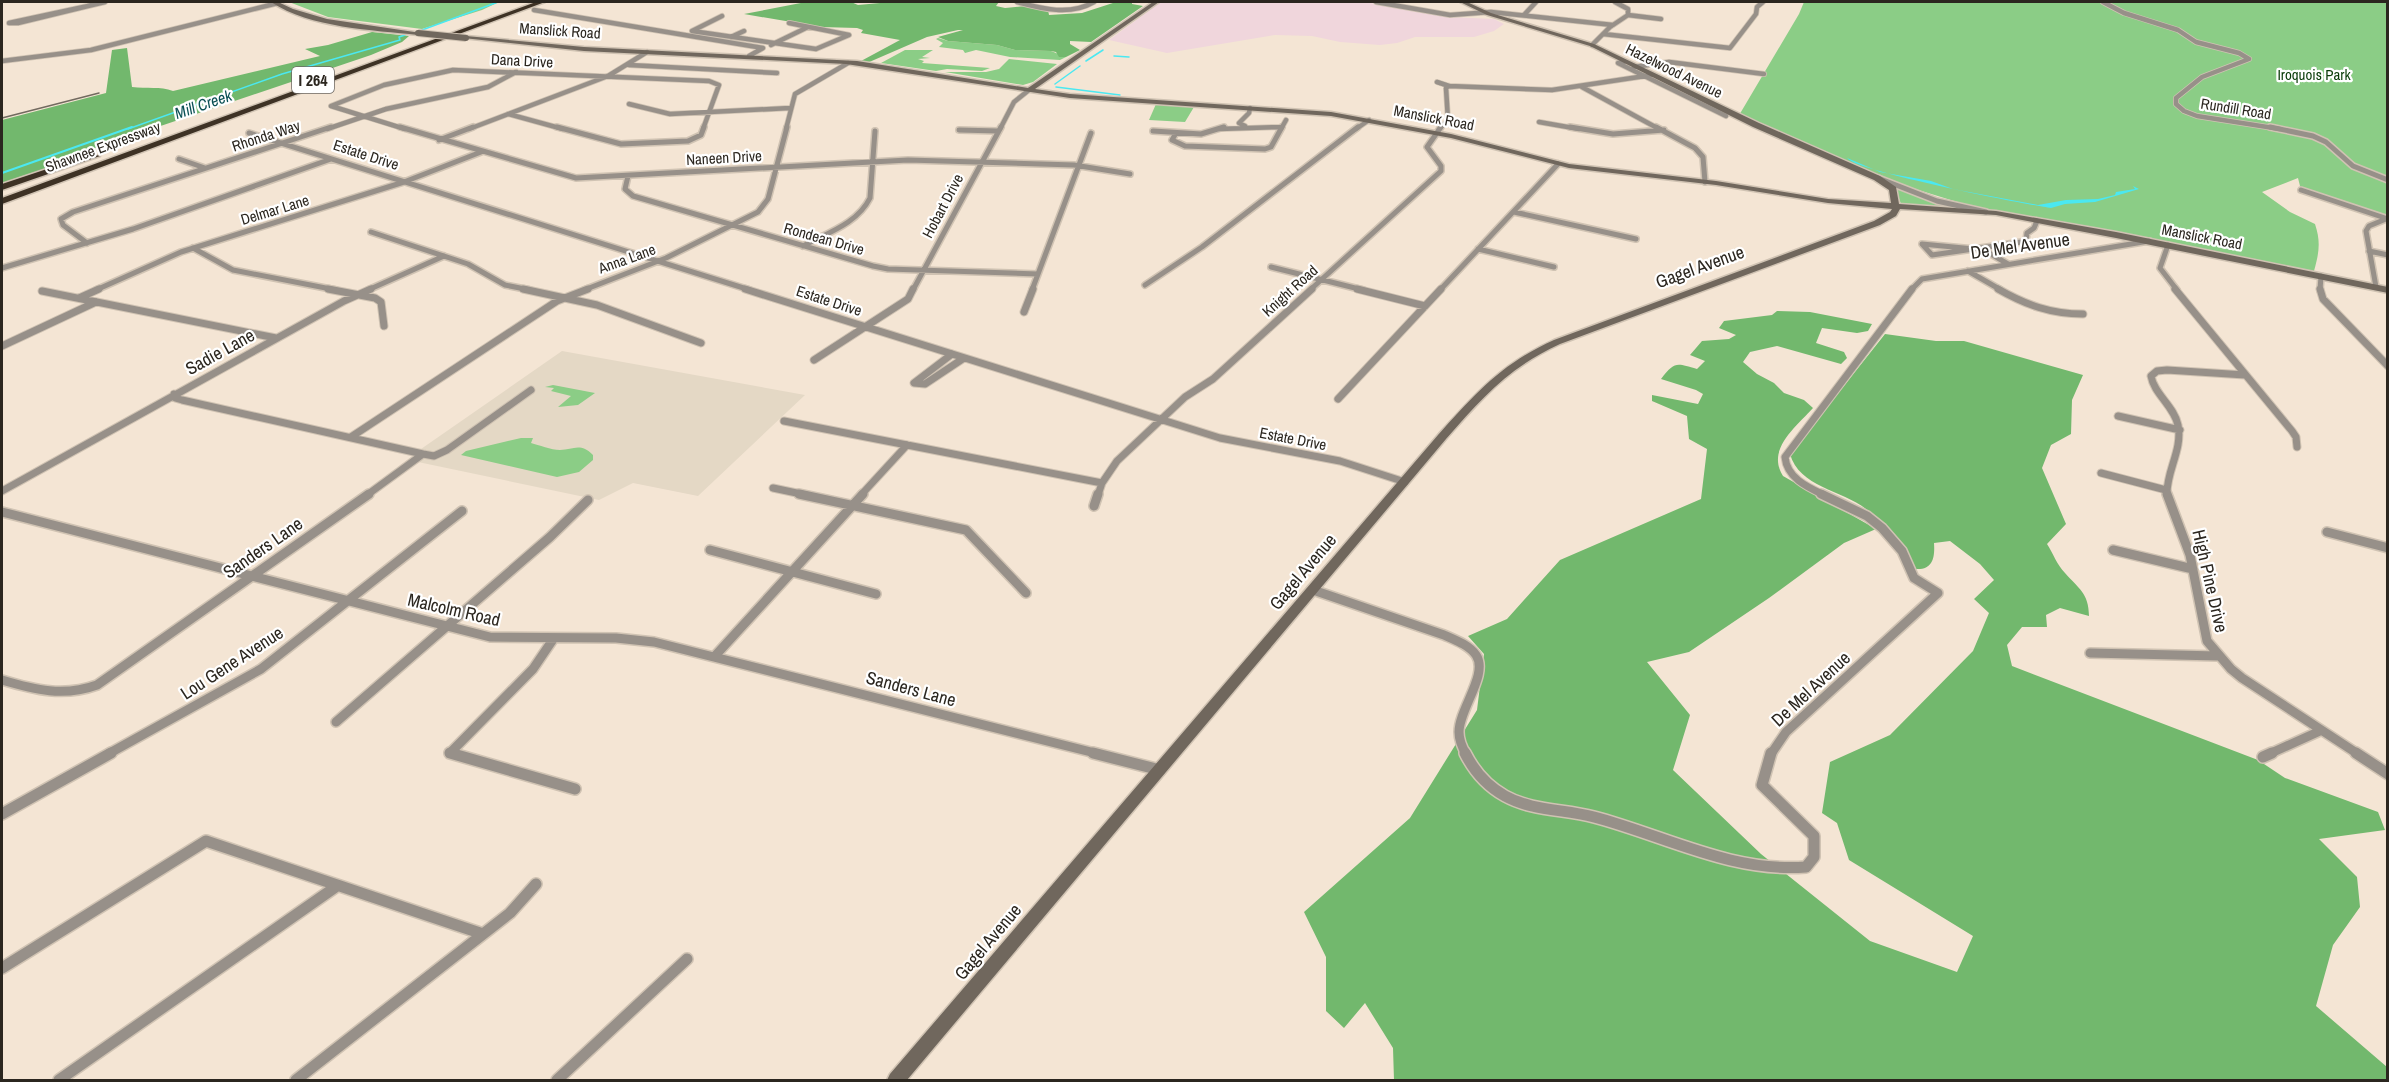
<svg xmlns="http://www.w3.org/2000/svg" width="2389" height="1082" font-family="'Archivo Narrow',sans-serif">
<rect width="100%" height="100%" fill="#f4e5d4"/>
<path fill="#e4d8c5" d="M562,351L805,395L698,496L633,483L599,500L418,462L433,452L421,449Z"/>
<path fill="#f0d6dc" d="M1161,2H1366L1449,17L1494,19L1504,24L1494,31L1474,37H1415L1397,43L1380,45L1340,42L1312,36L1275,35L1167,53L1109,40Z"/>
<path fill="#8bcd86" d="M289,2H499L482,10L422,29L328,17Z
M1804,2H2387V219L2301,190L2298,178L2262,192L2290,212L2315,224C2321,242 2319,253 2314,271C2244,262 2175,244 2105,230C2050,220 1994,214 1941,197C1871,176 1805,146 1738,117L1799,14Z
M938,38L948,41L997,45L1015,50L1051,51L1066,57L1076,52L1060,60L1010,57L976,50L965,53L963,50L939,47L943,43L936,39Z
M905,50H933L922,57L930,58L918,59L924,61L922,63L990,68L982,71L947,69L936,71L881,63Z
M1009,59L1057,64L1033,82L1023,85L945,72H986L999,69Z
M1156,104L1194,107L1185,122L1149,120Z
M1891,184L1958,207L1901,204L1896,190Z
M553,385L595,393L578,405L558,407L571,396L551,391L554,388L545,387Z
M521,438H533L531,443C539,445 551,450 560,450C573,450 580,442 593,455V460L579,472L557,477L461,455L466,451Z"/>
<path fill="#72b86d" d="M806,2H851L858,5L891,2H999L996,6L1005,8L1025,6L1048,10L1049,15L1082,13L1116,2H1132V4L1143,6L1091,42L1070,41V44L1080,50L1066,57H1059L1056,52L1051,51L1015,50L997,45L948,41L938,37L963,30H958L927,37L867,63L861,61L900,40L861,33L863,30L857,28L821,27L744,14Z
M372,32L409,36L402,42L371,55L54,162L60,166L2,185V120L106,93L112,50L127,48L132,87C147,89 160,86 173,91L320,56L305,49L328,45Z
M1777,311L1810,312L1872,324L1868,331L1857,333L1822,328L1816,343L1844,352L1847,358L1841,364L1777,346L1750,352L1743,362L1757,374L1774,383L1784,393L1804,400L1813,408C1796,427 1766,449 1783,476L1876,529L1844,543L1769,598L1689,652L1647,662L1690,715L1673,770L1761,854L1870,941L1957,972L1973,936L1849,860L1837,823L1822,813L1830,762L1890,735L1973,651L1989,613L1974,599L1994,580L1980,564L1950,541L1934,543C1935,557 1933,570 1916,569C1904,546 1886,525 1866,509C1842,490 1799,487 1790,454L1885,334L1936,341H1964L2083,375L2072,400L2071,434L2051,445L2042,468L2066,524L2047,544C2053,553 2057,565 2065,573C2078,588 2089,593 2089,616L2060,608L2046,615L2047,627H2022L2007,645L2012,666L2258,760L2285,778L2378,812L2385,830L2319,839L2357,877L2360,907L2333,945L2316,1006L2387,1067V1080H1394L1393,1048L1365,1003L1344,1028L1326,1011V957L1304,912L1410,818L1477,710L1484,654L1468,636L1507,619L1560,560L1701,499L1707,449L1689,439L1687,416L1652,401V395L1698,404L1703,394L1696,390L1661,379C1675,361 1676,363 1697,369L1705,361L1690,355L1702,341L1729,339L1736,335L1719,328L1724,321L1772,315Z"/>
<path fill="#4be8f1" d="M1847,158L1880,172L1931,181L1953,189L2038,205L2066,200L2098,199L2115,195L2116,192L2135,189L2133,186L2139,189L2095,202L2065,204L2051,208C2023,204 1855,171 1847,158Z"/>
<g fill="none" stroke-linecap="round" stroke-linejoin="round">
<path stroke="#4be8f1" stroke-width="1.5" d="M422,30L498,2
M1114,56L1129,57
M1086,61L1103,50
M1055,84L1080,66
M1056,87L1120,95
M128,129L282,74L400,40L399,37L405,35"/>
<path stroke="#4be8f1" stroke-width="2" d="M2,173L132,127"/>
<g stroke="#d0c3b3" stroke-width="6">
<path id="street-far4" d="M1017,2C1043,9 1070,16 1094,2
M1376,2L1450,15L1491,12L1613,25
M2103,2L2124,13L2178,30L2196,42L2239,53L2249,59L2202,77L2176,98V104L2184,111L2197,116L2280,129
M88,6L18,23H9Z
M88,6L99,3
M88,6L105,2
M534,10L763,48L749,56
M1524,15L1536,2
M1628,15L1661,19
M722,16L692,31L816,49L849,35L789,23
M1603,34L1730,48L1756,14L1757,7L1763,2
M731,37L744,31
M771,45L808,27
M1592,45L1610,27L1628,15V9L1615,2
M2,61L91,50L278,3
M1624,62L1618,63L1726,116
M629,65L777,73
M1634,67L1669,62L1764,74
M1437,82L1449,86L1552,90L1652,75
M1582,87L1659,129
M629,104L670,114L790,108
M508,114L563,129
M1539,122L1579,129
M1245,126L1239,123L1249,113L1250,108
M327,129L386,109L488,87L516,72
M405,129L331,106L384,85L453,70L709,81L719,85L703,129
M469,129L608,76L647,52
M786,129L795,94L848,63
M1000,129L1014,102L1029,90
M1219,129L1281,127
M1281,129L1286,120
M1356,129L1369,120
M1439,129L1448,120L1446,88L1449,86"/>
</g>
<g stroke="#d0c3b3" stroke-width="8">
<path id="street-far3" d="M400,127L576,178L908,160L1074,165L1130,174
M557,127L621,144L688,141L701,135L704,127
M1570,127L1613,134L1664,130
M1656,127L1695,148L1703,157L1705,182
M2270,127L2313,136L2326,142L2353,166L2388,180
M959,130L998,131
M1153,131L1201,134L1224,127
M249,133L750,290
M1176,133L1172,140L1185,146L1265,149L1271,147L1282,127
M439,140L473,127
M179,159L205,168
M628,176L625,189L633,196L873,266L888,269L1038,274
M1878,178L1937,201L1986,212
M2301,190L2388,219
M1514,212L1636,239
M371,232L468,264L505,285L530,290
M87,243L63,225L61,219L73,212L331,127
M2168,245L2160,268L2177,290
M803,246C827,233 857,224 870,198L875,131
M193,248L233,270L336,290
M1478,249L1554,267
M1974,249L1922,244L1932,255L2022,242L2026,241L2027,233L2034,228L2037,221
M1984,250L2008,264
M2369,251L2388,255
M1271,267L1363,290
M2,268L133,229L331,159
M1968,271L2001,290
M1145,285L1202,247L1358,127
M2376,287L2366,231L2369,226L2386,219
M96,290L181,252L404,182L481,152
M368,290L444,256
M584,290L666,258L758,212L768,199L787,127
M913,290L1001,127
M1032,290L1091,133
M1310,290L1441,171V166L1427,147L1441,127
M1440,290L1558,164
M1911,290L1922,279L2149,241
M2320,290L2321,276"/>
</g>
<g stroke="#d0c3b3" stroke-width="9">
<path id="street-far2" d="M328,289L375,298L381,302L384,326
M523,289L597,305L701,343
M745,289L1220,438L1340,461L1405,482
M1357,289L1425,306
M1998,289C2026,305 2051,314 2083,314
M2175,289L2292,431L2296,437L2297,447
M2320,289L2323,299L2388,366
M42,291L276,338
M79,298L99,289
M1024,312L1033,289
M2,346L96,302
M952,354L914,383L925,384L964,358
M814,360L908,299L913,289
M174,394L175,398L182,400L423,454
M1338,399L1441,289
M2118,416L2180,430
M784,421L1102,483
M351,437L557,301L588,289
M2101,473L2166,490
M773,488L806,495
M2,491L344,301L371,289
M367,495L423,454L434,456L447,450L531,390
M861,495L907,445
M1098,495L1102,483L1117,461L1185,397L1213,379L1312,289
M1824,495C1807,487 1787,478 1785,457L1912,289
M2167,495C2166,471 2183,450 2178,425C2174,406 2154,394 2151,376L2157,371L2167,370L2245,375"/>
</g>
<g stroke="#d0c3b3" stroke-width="12">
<path id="street-far1" d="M799,494L966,530L1026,593
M2167,494L2190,555L2207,641L2231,669L2242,678L2358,754
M1094,506L1098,494
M2,512L490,637L616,638L654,642L1099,754
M2327,532L2388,548
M710,550L876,594
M2113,550L2193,569
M1313,590L1444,635C1455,640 1469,645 1476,655C1489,674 1459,709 1459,732C1459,740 1462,747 1466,754
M2090,653L2218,656
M714,657L863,494
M2,680C35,690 64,697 97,685L369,494
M336,722L550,537L588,500
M108,754L261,669L462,511
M455,754L450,753L533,669L554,638
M1771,754L1786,732L1938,593L1914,578L1902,551L1882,528L1867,516L1821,494
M2269,754L2320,731"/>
</g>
<g stroke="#d0c3b3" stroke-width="14">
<path id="street" d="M450,753L575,789
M1093,753L1160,770
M1465,753C1474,771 1487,786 1505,796C1532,811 1564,809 1594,817C1663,835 1732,873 1806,867L1814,857V836L1762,785L1771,753
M2356,753L2388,774
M2263,757L2272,753
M2,814L111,753
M2,968L206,841L483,934
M59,1080L337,886
M296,1080L510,913L536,884
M557,1080L687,959"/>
</g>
<g stroke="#d0c3b3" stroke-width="3">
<path id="secondary" d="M271,2H278L293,9L327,19L421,33L418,35C373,30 310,28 271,2Z
M1153,2H1159L1035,89L1070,94L1331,112L1451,134L1569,164L1716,181L1828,199L1891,203L1889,190L1874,180L1753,127L1590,46L1487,15L1460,2H1467L1491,13L1594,44L1759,123L1880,176L1896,187L1899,204L1996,211L2116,232L2388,287V293L2116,238L1996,215L1900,209L1896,216L1880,225L1560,344C1508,368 1483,397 1446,439L907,1080H887L890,1074L1438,435C1476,393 1501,364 1554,340L1874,221L1890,212L1892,209L1828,203L1716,185L1569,168L1451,138L1331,116L1070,98L846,64L584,51L463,38L466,36L584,47L857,61L1028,88Z"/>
</g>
<g stroke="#d0c3b3" stroke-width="3">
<path id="highway" d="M536,2H545L2,204V198Z
M92,154L100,156L2,190V184Z"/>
</g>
<use href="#street-far4" stroke="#979089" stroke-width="4.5"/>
<use href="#street-far3" stroke="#979089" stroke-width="5"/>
<use href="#street-far2" stroke="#979089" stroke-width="7"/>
<use href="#street-far1" stroke="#979089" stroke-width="9"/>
<use href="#street" stroke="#979089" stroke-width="11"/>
<use href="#secondary" fill="#70675d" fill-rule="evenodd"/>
<use href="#highway" fill="#3e3225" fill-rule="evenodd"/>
<path stroke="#726a5f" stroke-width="1.5" d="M2,118L99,93"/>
<g stroke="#d0c3b3" stroke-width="8" stroke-linecap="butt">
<path id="secondary-bridge" d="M418,33L466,38"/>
</g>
<use href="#secondary-bridge" stroke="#70675d" stroke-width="6"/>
</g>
<g text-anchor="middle" stroke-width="4.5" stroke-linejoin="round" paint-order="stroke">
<g font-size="15" fill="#2b261f" stroke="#fff">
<text transform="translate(560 31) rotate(4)" y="5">Manslick Road</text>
<text transform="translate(522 61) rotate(3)" y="5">Dana Drive</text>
<text transform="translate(1674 71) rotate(26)" y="5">Hazelwood Avenue</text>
<text transform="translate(2236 109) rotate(9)" y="5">Rundill Road</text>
<text transform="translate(1434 118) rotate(11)" y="5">Manslick Road</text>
<text transform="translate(266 136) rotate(-18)" y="5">Rhonda Way</text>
<text transform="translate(103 147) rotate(-20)" y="5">Shawnee Expressway</text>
<text transform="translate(366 155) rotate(18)" y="5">Estate Drive</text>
<text transform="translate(724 158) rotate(-3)" y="5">Naneen Drive</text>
<text transform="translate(943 206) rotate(-62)" y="5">Hobart Drive</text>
<text transform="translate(275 210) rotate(-17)" y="5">Delmar Lane</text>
<text transform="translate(2202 237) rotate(11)" y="5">Manslick Road</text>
<text transform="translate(824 239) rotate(16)" y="5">Rondean Drive</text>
<text transform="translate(627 259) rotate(-20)" y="5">Anna Lane</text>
<text transform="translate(1290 291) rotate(-42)" y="5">Knight Road</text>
<text transform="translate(829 301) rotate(18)" y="5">Estate Drive</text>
<text transform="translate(1293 439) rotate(11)" y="5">Estate Drive</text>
</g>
<g font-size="15" fill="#093b08" stroke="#fff">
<text x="2314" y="80">Iroquois Park</text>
</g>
<rect fill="#fff" stroke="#6b6762" stroke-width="1.5" x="292" y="67" width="42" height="26" rx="4.5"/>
<g font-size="16" font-weight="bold" fill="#2b261f">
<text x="313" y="86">I 264</text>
</g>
<g font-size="16" font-style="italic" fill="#0b5054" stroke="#fff">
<text transform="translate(203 104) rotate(-19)" y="6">Mill Creek</text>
</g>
<g font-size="18" fill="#2b261f" stroke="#fff">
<text transform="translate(2020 246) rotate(-8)" y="6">De Mel Avenue</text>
<text transform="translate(1700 267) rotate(-20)" y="6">Gagel Avenue</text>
<text transform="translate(220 352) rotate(-29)" y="6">Sadie Lane</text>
<text transform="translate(263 548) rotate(-35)" y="6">Sanders Lane</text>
<text transform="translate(1303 572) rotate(-50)" y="6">Gagel Avenue</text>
<text transform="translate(2210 581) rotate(77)" y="6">High Pine Drive</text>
<text transform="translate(454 610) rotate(13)" y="6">Malcolm Road</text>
<text transform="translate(232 663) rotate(-33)" y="6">Lou Gene Avenue</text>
<text transform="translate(911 689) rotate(15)" y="6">Sanders Lane</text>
<text transform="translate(1811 689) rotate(-43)" y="6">De Mel Avenue</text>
<text transform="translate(988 942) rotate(-50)" y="6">Gagel Avenue</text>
</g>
</g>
<rect width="2389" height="1082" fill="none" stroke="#2b261f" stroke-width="6"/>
</svg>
